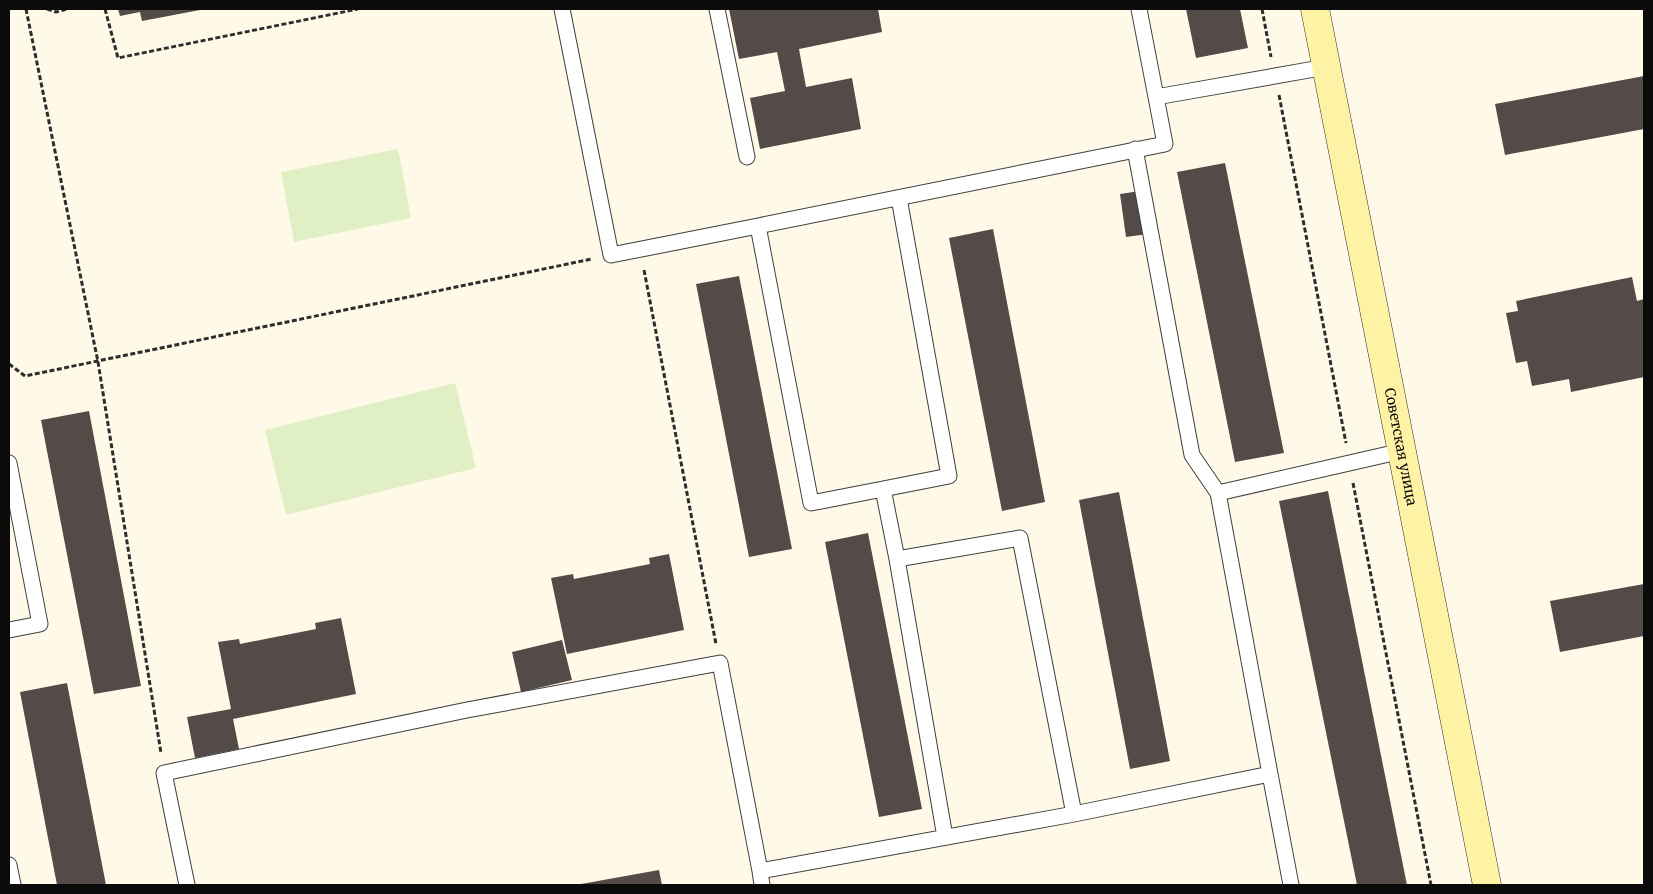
<svg xmlns="http://www.w3.org/2000/svg" width="1653" height="894" font-family="Merriweather,serif">
<rect width="100%" height="100%" fill="#fffae8"/>
<path fill="#e1efc5" d="M398,149L411,218L294,242L281,172Z
M455,383L476,468L286,515L265,430Z"/>
<path fill="#534b47" d="M118,9H200V10L142,21L140,12L120,16Z
M729,9H878L882,32L799,49L806,87L852,78L861,129L760,149L750,98L785,91L777,52L739,59Z
M1186,9H1240L1248,48L1196,58Z
M1644,76V129L1505,155L1495,104Z
M1225,163L1284,453L1235,462L1177,172Z
M1140,191L1148,234L1126,237L1120,194Z
M993,229L1045,502L1002,511L949,238Z
M739,276L792,549L749,557L696,284Z
M1632,277L1637,301L1644,299V377L1571,392L1569,379L1532,386L1527,361L1516,363L1506,313L1518,311L1516,301Z
M89,411L141,686L94,694L41,420Z
M1328,491L1407,885H1357L1279,501Z
M1119,492L1170,761L1130,769L1079,500Z
M868,533L922,809L879,817L825,542Z
M669,554L684,630L567,654L551,578L573,574L574,579L650,564L649,558Z
M1644,584V636L1560,652L1550,601Z
M341,618L356,694L233,719L239,749L195,758L187,717L231,709L218,642L239,639L240,644L316,629L315,623Z
M562,640L572,680L521,692L512,652Z
M67,683L106,885H57L20,692Z
M659,870L662,885H581V884Z"/>
<g fill="none" stroke-linecap="round" stroke-linejoin="round">
<g stroke="#3e3e3e" stroke-width="17">
<path id="lane" d="M562,9L611,255L758,226L811,503L883,489L897,559L1020,538L1074,814
M717,9L747,157
M1139,9L1156,97L1326,67
M1135,149L1192,455L1218,493L1270,774
M758,226L1165,144L1156,97
M9,463L40,624L9,630
M883,489L949,476L899,198
M1218,493L1402,451
M897,559L945,837
M9,865L13,885
M187,885L164,773L467,710L720,663L760,871
M762,885L760,871L1074,814L1270,774L1291,885"/>
</g>
<g stroke="#2d2d2d" stroke-width="29">
<g id="secondary">
<path id="s1" d="M1315,9L1487,885"/>
</g>
</g>
<path stroke="#2d2d2d" stroke-width="3" stroke-dasharray="5 2.5" stroke-linecap="butt" d="M26,9L98,362L161,753
M47,9L56,12L67,9
M105,9L118,58L358,9
M1262,9L1271,57
M1279,95L1346,443
M644,270L716,644
M9,364L25,376L592,259
M1353,483L1431,885"/>
<use href="#lane" stroke="#fff" stroke-width="15"/>
<use href="#secondary" stroke="#fef2a4" stroke-width="28"/>
</g>
<g text-anchor="middle" stroke-width="5" stroke-linejoin="round" paint-order="stroke">
<g font-size="14" fill="#0b0b0b" stroke="#fff">
<text dy="5" stroke="none"><textPath href="#s1" startOffset="446">Советская улица</textPath></text>
</g>
</g>
<rect width="1653" height="894" fill="none" stroke="#0b0b0b" stroke-width="20"/>
</svg>
